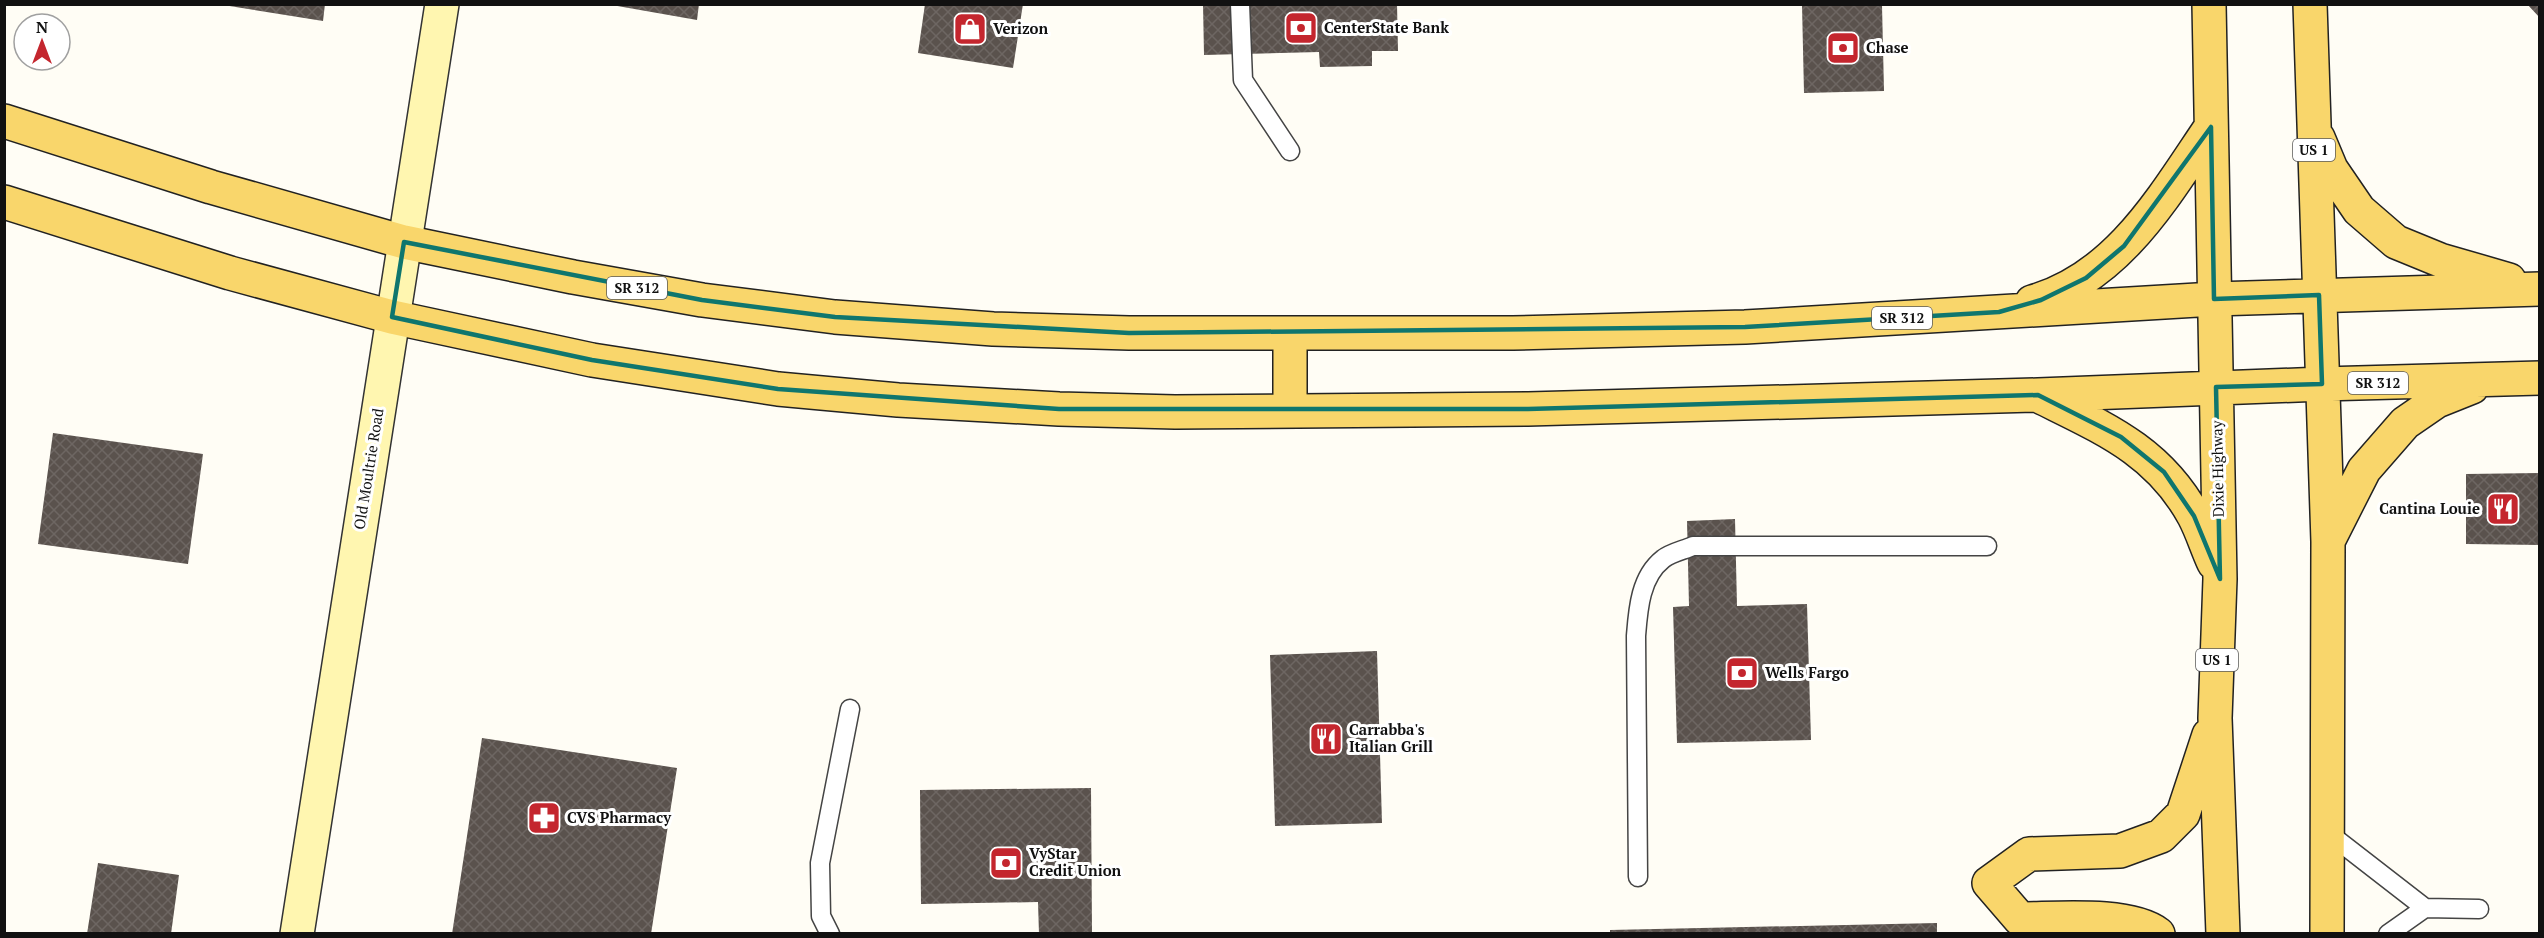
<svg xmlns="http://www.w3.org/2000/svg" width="2544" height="938" font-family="'PT Serif',serif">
<defs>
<pattern id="building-cross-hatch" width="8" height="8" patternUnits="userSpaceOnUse" patternTransform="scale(1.5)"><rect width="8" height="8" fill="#5a524d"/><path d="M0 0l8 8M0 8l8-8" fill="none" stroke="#6d6662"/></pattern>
</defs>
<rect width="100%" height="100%" fill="#fffdf5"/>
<path fill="url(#building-cross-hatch)" d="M217,4H325L323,21Z
M606,4H699L697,20Z
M925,4H1023L1013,68L918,53Z
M1203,4H1397L1398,51H1372V66L1320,67L1319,52L1204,55Z
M2527,4H2540V18Z
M1802,5H1882L1884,91L1804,93Z
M53,433L203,454L188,564L38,544Z
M2540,473V545L2466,544V474Z
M1735,519L1737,606L1807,604L1811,740L1677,743L1673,607L1689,606L1687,521Z
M1377,651L1382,823L1275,826L1270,655Z
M482,738L677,768L651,934H452Z
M1091,788L1092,934H1039L1038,902L921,904L920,790Z
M98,863L179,875L171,934H87Z
M1937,923V934H1610V930Z"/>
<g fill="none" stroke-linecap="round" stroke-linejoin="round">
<g stroke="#444" stroke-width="21">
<path id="service" d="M1240,4L1243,80L1290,151
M2327,832L2425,908L2388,934
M1638,877L1636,636C1638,610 1640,577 1663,559C1670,553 1684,550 1693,546H1987
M2425,908L2479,909
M830,934L821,916L820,863L850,709"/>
</g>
<g stroke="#333" stroke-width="36">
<path id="secondary" d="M297,934L442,4"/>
</g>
<g stroke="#222" stroke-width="36">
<path id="primary" d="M2209,4L2220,579L2215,718L2223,934
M2310,4L2328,542L2327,934
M4,121L211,187L404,242L573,277L702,300L835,317L993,329L1129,333H1513L1745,327L2214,299L2540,289
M2318,138L2331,169L2359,210L2396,242L2440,260L2509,280
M4,202L230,273L392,317L592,360L778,389L898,400L1059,409L1175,412L1528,409L2038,395L2322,384L2540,378
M2032,302C2118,278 2164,196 2211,127
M1290,333V411
M2039,396C2103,428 2158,450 2194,516C2202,531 2207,548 2214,563
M2328,541L2364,470L2405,423L2437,401L2472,387
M2158,934C2129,912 2056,919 2020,919L1989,883L2029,854L2120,851L2161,836L2183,814L2209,735"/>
</g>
<use href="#service" stroke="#fff" stroke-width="18"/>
<use href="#secondary" stroke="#fff6b0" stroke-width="33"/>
<use href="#primary" stroke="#f9d66b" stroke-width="33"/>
</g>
<path fill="none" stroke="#0f766e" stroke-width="4.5" stroke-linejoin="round" d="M2211,127L2214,299L2319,295L2322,384L2216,387L2220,579L2194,516L2164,472L2121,437L2038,395L1528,409H1059L778,389L592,360L392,317L404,242L702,300L835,317L1129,333L1745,327L1999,312L2041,300L2086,278L2124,246Z"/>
<defs>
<g id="bank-square" transform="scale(1.725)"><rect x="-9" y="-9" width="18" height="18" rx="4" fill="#c4262e" stroke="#fff"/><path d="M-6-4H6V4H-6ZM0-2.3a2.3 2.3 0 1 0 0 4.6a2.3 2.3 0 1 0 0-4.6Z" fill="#fff"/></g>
<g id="shop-square" transform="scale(1.725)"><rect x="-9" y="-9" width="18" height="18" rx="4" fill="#c4262e" stroke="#fff"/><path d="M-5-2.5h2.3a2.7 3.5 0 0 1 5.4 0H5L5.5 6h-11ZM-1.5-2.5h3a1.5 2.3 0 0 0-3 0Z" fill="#fff"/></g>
<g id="restaurant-square" transform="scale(1.725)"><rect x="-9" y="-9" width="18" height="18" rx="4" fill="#c4262e" stroke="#fff"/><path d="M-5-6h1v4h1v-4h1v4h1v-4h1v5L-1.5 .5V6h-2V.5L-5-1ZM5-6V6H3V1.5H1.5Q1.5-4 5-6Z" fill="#fff"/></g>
<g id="pharmacy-square" transform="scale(1.725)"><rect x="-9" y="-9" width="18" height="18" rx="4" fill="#c4262e" stroke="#fff"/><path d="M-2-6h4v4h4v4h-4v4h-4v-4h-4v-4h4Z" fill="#fff"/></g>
</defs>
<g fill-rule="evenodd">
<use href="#bank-square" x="1301" y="28"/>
<use href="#shop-square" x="970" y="29"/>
<use href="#bank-square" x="1843" y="48"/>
<use href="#restaurant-square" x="2503" y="509"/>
<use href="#bank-square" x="1742" y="673"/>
<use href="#restaurant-square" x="1326" y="739"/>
<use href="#pharmacy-square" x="544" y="818"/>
<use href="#bank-square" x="1006" y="863"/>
</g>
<g text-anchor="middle" stroke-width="6" stroke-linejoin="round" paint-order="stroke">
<g fill="#fff" stroke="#585858" stroke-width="1.5">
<rect x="2293" y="139" width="42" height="22" rx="4.5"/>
<rect x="607" y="277" width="60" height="22" rx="4.5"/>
<rect x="1872" y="307" width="60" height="22" rx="4.5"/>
<rect x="2348" y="372" width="60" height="22" rx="4.5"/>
<rect x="2196" y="649" width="42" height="22" rx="4.5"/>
</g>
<g font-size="14" font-weight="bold" fill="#111">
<text x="2314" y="155">US 1</text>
<text x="637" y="293">SR 312</text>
<text x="1902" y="323">SR 312</text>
<text x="2378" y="388">SR 312</text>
<text x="2217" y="665">US 1</text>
</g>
<g font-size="15" font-weight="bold" fill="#111" stroke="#fff" text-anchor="start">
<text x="1324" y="33">CenterState Bank</text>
<text x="993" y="34">Verizon</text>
<text x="1866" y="53">Chase</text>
<text x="2480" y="514" text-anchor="end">Cantina Louie</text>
<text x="1765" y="678">Wells Fargo</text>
<text x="1349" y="735">Carrabba's<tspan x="1349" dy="17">Italian Grill</tspan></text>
<text x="567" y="823">CVS Pharmacy</text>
<text x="1029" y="859">VyStar<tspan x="1029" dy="17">Credit Union</tspan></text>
</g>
<g font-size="15" fill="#111" stroke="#fff">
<text transform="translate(369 469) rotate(-81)" y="5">Old Moultrie Road</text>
<text transform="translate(2218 469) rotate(-91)" y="5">Dixie Highway</text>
</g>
</g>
<rect width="2544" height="938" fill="none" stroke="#111111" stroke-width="12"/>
<g transform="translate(42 42)"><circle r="28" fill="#ffffff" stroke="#a0a0a0" stroke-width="1.5"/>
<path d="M0-4.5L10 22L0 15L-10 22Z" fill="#c4262e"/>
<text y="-9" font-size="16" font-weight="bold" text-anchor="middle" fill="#111111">N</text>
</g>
</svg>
